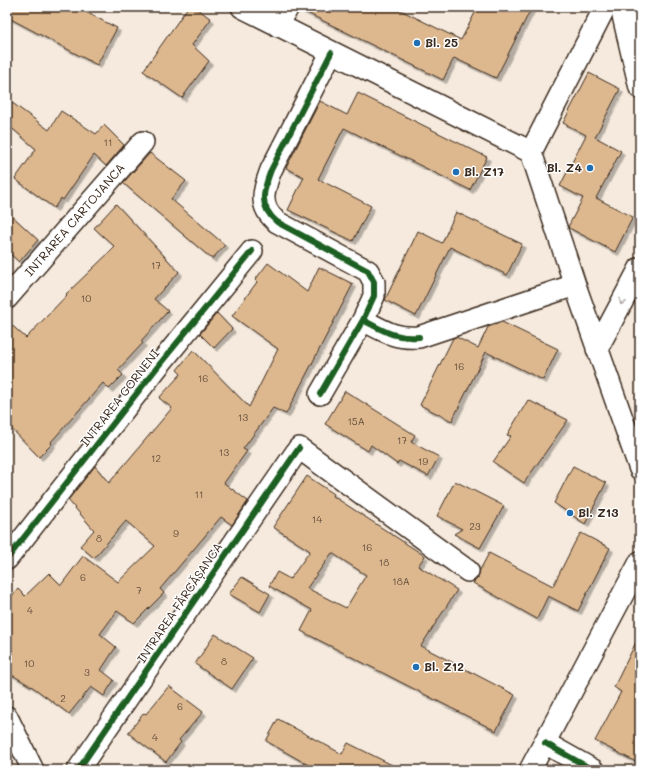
<svg xmlns="http://www.w3.org/2000/svg" width="647" height="777" font-family="Mali,sans-serif">
<defs>
<filter id="shadow"><feDropShadow dx="3.5" dy="3.5" stdDeviation="0" flood-color="#0004"/></filter>
</defs>
<rect width="100%" height="100%" fill="#f5eadd"/>
<filter id="ink" filterUnits="userSpaceOnUse"><feTurbulence type="fractalNoise" baseFrequency=".025" numOctaves="2"/><feDisplacementMap in="SourceGraphic" scale="8" xChannelSelector="R" yChannelSelector="G"/><feConvolveMatrix kernelMatrix="1 2 1 2 8 2 1 2 1" color-interpolation-filters="sRGB"/></filter>
<g filter="url(#ink)">
<path fill="#ddb88f" stroke="#3b2a1e" fill-rule="evenodd" filter="url(#shadow)" d="M7,7H76L117,28L97,65L7,17Z
M188,7H195L211,19L192,45L209,61L182,98L143,71Z
M300,7H394L461,40L478,7H532L496,78L454,58L443,80L299,9Z
M589,73L620,89L595,137L621,151L596,198L633,217L615,252L569,228L568,227L583,198L560,186L586,135L563,123Z
M358,93L487,157L470,190L344,128L318,179L371,206L353,241L288,210L304,177L286,168L320,101L347,115Z
M7,99L49,130L61,111L96,134L104,125L124,145L106,166L94,155L63,200L61,198L54,208L15,179L36,149L7,124Z
M150,153L186,181L171,199L225,245L212,259L124,184L123,183Z
M116,204L179,272L154,299L168,311L141,341L143,343L118,370L123,375L109,389L103,383L51,442L52,444L39,457L7,424V321L26,338L67,295L66,294L115,247L94,228Z
M7,211L38,240L19,262L7,251Z
M456,212L522,244L507,275L450,247L416,316L385,300L418,231L442,243Z
M268,263L307,292L319,267L353,284L286,414L273,408L243,449L247,451L224,483L248,501L232,525L221,517L160,589L164,593L134,623L117,611L100,634L116,647L101,670L114,680L104,696L91,687L69,714L34,688L7,672V601L18,589L25,596L49,573L61,585L83,556L118,582L155,546L126,521L94,558L80,546L94,530L68,500L95,466L109,483L172,408L159,398L181,374L177,370L193,350L249,407L278,349L232,316L257,282L255,280Z
M217,313L232,329L214,348L200,334Z
M502,322L558,349L543,380L486,352L452,421L420,405L453,338L456,337L478,348L488,327Z
M345,391L415,435L411,442L439,457L428,476L399,461L397,464L371,445L368,451L325,424Z
M528,400L568,420L524,483L493,462L511,436L507,435Z
M573,466L606,483L585,524L554,503Z
M307,476L334,494L333,496L425,556L418,566L457,590L421,646L515,695L496,731L301,631L312,610L269,586L277,572L290,579L310,551L273,527ZM332,553L366,575L346,608L307,588Z
M455,481L504,506L480,548L454,534L462,529L437,516Z
M581,533L610,548L578,611L548,596L537,619L473,583L478,578L480,570L489,553L553,586L575,542Z
M242,577L270,594L260,612L229,594Z
M215,634L253,658L232,689L195,664Z
M640,634V764L595,741L621,692L614,687Z
M169,686L203,712L179,740L181,742L166,762L128,733L144,713L146,714Z
M278,719L342,754L348,743L402,770H317L266,741Z"/>
<g fill="none" stroke-linecap="round" stroke-linejoin="round">
<g stroke="#3b2a1e" stroke-width="24">
<path id="minor" d="M242,7L531,152L575,285L640,469
M621,7L640,88
M278,26L288,7
M531,152L605,7
M7,298L143,142
M363,320C384,331 395,339 419,337L575,285
M597,349L640,268
M320,394L363,320L374,296V282L368,271L277,222C258,206 263,191 271,170L331,53
M7,559L159,365L252,251
M7,717L33,770
M545,743L593,770
M78,770L299,448L468,571
M530,770L640,562"/>
</g>
<use href="#minor" stroke="#fff" stroke-width="21"/>
<g stroke="#fff" stroke-width="8">
<path id="cycleway" d="M363,320C384,331 395,339 419,337
M320,394L363,320L374,296V282L368,271L277,222C258,206 263,191 271,170L331,53
M7,559L159,365L252,251
M545,743L593,770
M78,770L299,448"/>
</g>
<use href="#cycleway" stroke="#1b5e20" stroke-width="6"/>
</g>
<defs><path id="oneway-chevron" d="M-2-3.5L2.5 0L-2 3.5" fill="none" stroke-width="1.6" stroke-linecap="round" stroke-linejoin="round"/></defs>
<use stroke="#a79f9a" href="#oneway-chevron" transform="translate(622 302) rotate(118)"/>
</g>
<g fill="#1f6fb2" stroke="#fff" stroke-width="1.5">
<circle cx="417" cy="43" r="4"/>
<circle cx="590" cy="168" r="4"/>
<circle cx="456" cy="172" r="4"/>
<circle cx="570" cy="513" r="4"/>
<circle cx="416" cy="667" r="4"/>
</g>
<g text-anchor="middle" stroke-width="3" stroke-linejoin="round" paint-order="stroke">
<g font-size="10" fill="#644e3a">
<text x="108" y="146">11</text>
<text x="156" y="269">17</text>
<text x="86" y="302">10</text>
<text x="459" y="370">16</text>
<text x="203" y="382">16</text>
<text x="243" y="421">13</text>
<text x="356" y="425">15A</text>
<text x="402" y="444">17</text>
<text x="224" y="456">13</text>
<text x="156" y="462">12</text>
<text x="423" y="465">19</text>
<text x="199" y="498">11</text>
<text x="317" y="523">14</text>
<text x="475" y="530">23</text>
<text x="176" y="537">9</text>
<text x="99" y="542">8</text>
<text x="367" y="551">16</text>
<text x="384" y="566">18</text>
<text x="83" y="581">6</text>
<text x="401" y="585">18A</text>
<text x="139" y="594">7</text>
<text x="30" y="614">4</text>
<text x="224" y="665">8</text>
<text x="29" y="667">10</text>
<text x="87" y="676">3</text>
<text x="63" y="702">2</text>
<text x="180" y="710">6</text>
<text x="155" y="741">4</text>
</g>
<g font-size="12" font-weight="bold" fill="#3b2a1e" stroke="#fff" text-anchor="start">
<text x="425" y="47">Bl. 25</text>
<text x="582" y="172" text-anchor="end">Bl. Z4</text>
<text x="464" y="176">Bl. Z17</text>
<text x="578" y="517">Bl. Z13</text>
<text x="424" y="671">Bl. Z12</text>
</g>
<g font-size="12" fill="#3b2a1e" stroke="#fff">
<text transform="translate(75 220) rotate(-49)" y="4">INTRAREA CARTOJANCA</text>
<text transform="translate(120 398) rotate(-52)" y="4">INTRAREA GORNENI</text>
<text transform="translate(180 603) rotate(-56)" y="4">INTRAREA FĂRCĂȘANCA</text>
</g>
</g>
<rect width="647" height="777" fill="none" stroke="#fff" stroke-width="24"/>
<rect x="12" y="12" width="623" height="753" fill="none" stroke="#3b2a1e" stroke-width="1.5" filter="url(#ink)"/>
</svg>
